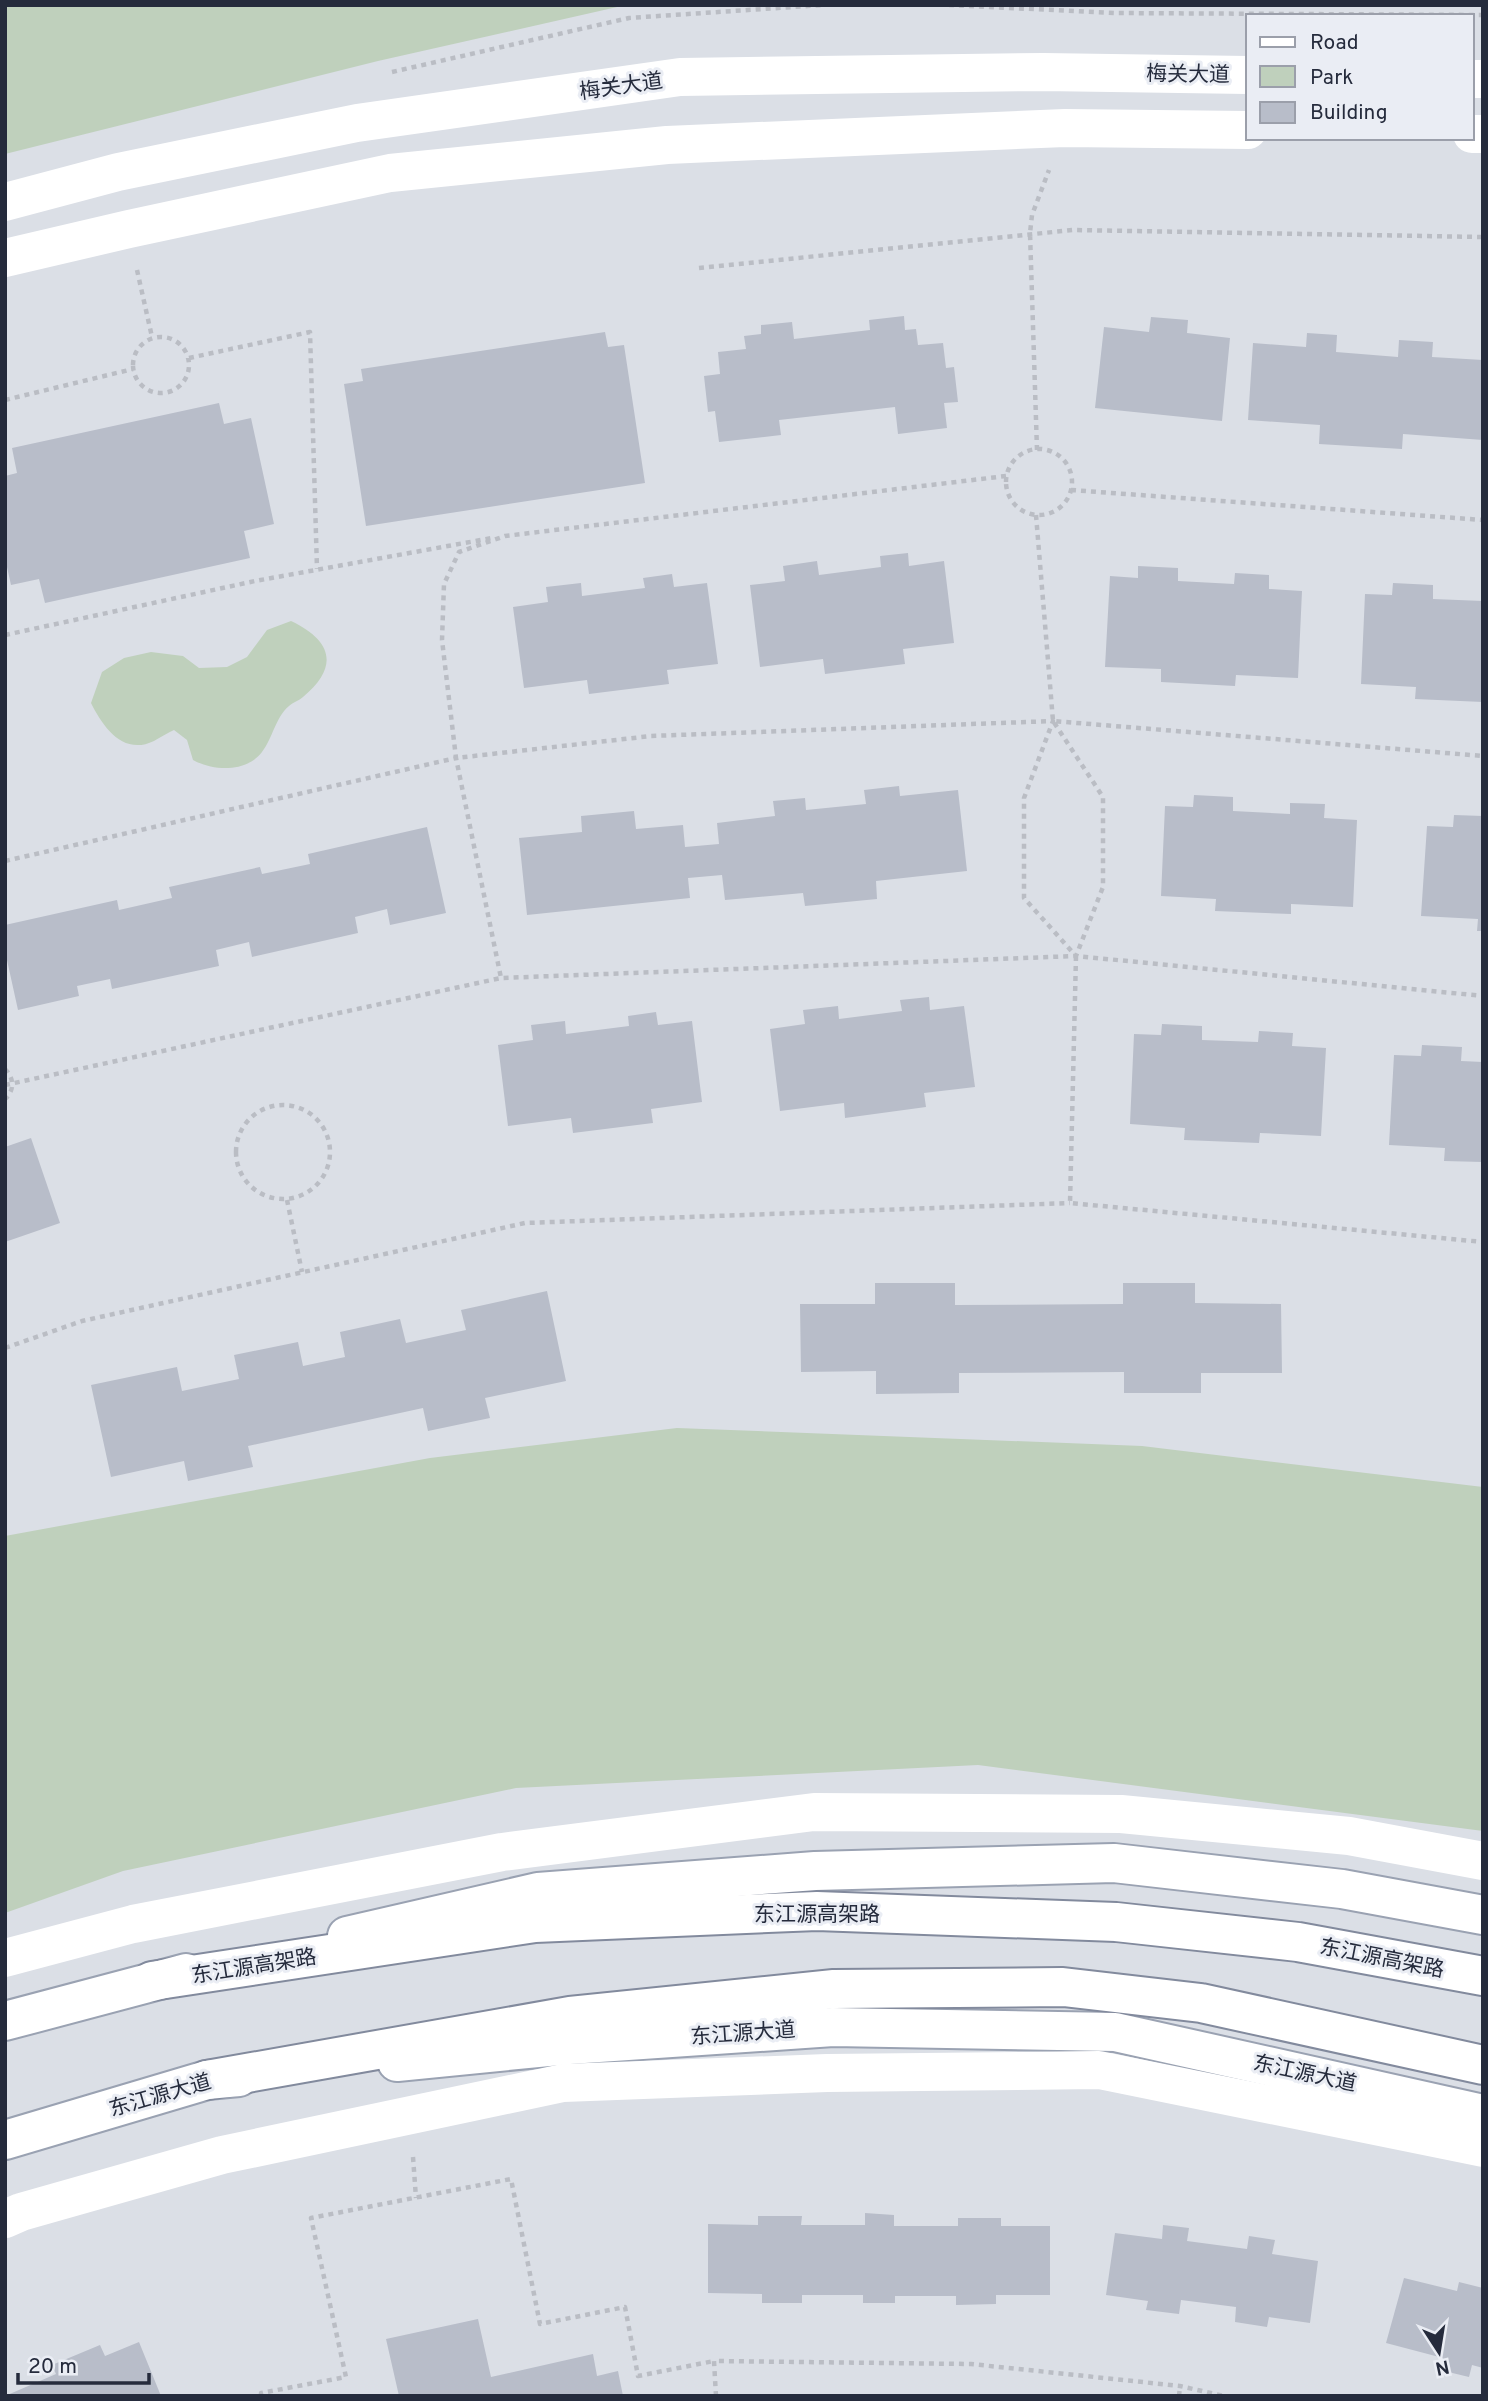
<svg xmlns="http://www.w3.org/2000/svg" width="1488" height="2401" font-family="Overpass,'Noto Sans SC',sans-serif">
<rect width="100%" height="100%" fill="#dbdfe6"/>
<path fill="#bfd0bc" d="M5,5H626L378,61L5,154Z
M291,621C333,641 339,667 303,697C299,701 293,702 289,706C275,718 273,738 262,752C246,773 213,771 193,760L187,740L174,730C167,733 161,737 154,741C123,756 103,727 91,703L102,672L124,658L151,652L183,656L199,668L227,667L247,657L267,630Z
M677,1428L1142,1446L1483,1487V1831L978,1765L516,1788L123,1871L5,1913V1536L430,1458Z"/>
<path fill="#b8bdc9" d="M904,316L905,330L916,329L918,345L943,343L946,368L954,367L958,402L944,403L947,428L898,434L895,407L779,420L781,435L719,442L715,411L708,412L704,376L720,374L718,352L746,349L744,336L761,334V325L792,322L794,339L870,330L869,320Z
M1151,317L1188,320L1187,333L1230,338L1222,421L1095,408L1104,327L1149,332Z
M605,332L608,347L624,345L645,483L366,526L344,384L363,381L361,369Z
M1307,333L1337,335L1336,352L1398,357L1399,340L1433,342L1432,357L1483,360V440L1403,434L1402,449L1319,444L1320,425L1248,420L1253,343L1306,347Z
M219,403L224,424L251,418L274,524L244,531L250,558L45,603L39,579L11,585L5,558V476L17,473L12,448Z
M908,553L909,566L944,561L954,643L903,649L905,664L825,674L823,659L760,667L750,585L785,581L783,566L817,561L819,575L881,567L880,556Z
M1138,566L1178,568V581L1234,584L1235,573L1269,575V589L1302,591L1298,678L1236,675L1235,686L1161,682V669L1105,667L1110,576L1138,578Z
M672,574L674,587L707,583L718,664L667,670L669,684L589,694L587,680L524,688L513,607L548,602L546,587L581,583L582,596L645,588L643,578Z
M1393,583L1433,585V599L1483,601V702L1415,699L1416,687L1361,684L1365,594L1392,595Z
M899,786L900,796L958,790L967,871L876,881L877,899L805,906L803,893L725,900L722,875L688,878L690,898L527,915L519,838L582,832L581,816L634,811L636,829L683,825L685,847L719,844L717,823L775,816L773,801L805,798L806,810L866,804L864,790Z
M1194,795L1233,797V811L1290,814V803L1325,804L1324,818L1357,820L1353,907L1291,904V914L1215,911L1216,899L1161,896L1165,806L1193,807Z
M1454,815L1483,816V931H1477L1478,919L1421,916L1427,826L1453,827Z
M427,827L446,913L390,925L387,909L355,917L358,933L252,957L249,942L216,950L219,966L112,989L110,979L77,986L79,996L18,1010L5,951V925L117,900L119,910L172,898L169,887L260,867L262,874L310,864L308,854Z
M929,997L930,1010L964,1006L975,1087L924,1093L926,1107L845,1118L844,1103L780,1111L770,1029L805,1024L803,1010L838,1006L839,1019L902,1011L900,1000Z
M656,1012L658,1025L692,1021L702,1102L651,1109L653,1123L573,1133L571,1118L508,1126L498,1045L533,1040L531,1025L565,1021L566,1034L629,1026L628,1016Z
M1162,1024L1202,1026V1040L1258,1042L1259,1031L1293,1033L1292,1046L1326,1048L1321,1136L1260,1133L1259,1143L1184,1140L1185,1128L1130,1124L1134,1034L1161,1035Z
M1422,1045L1462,1047L1461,1061L1483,1062V1162L1444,1161L1445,1148L1389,1145L1394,1055L1421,1056Z
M31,1138L60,1223L5,1242V1147Z
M875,1283H955V1305L1123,1304V1283H1195V1303L1281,1304L1282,1373H1201V1393H1124V1372L959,1373V1393L876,1394V1371L801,1372L800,1304H875Z
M547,1291L566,1381L485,1398L490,1418L428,1431L423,1408L248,1446L253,1467L188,1481L184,1461L111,1477L91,1385L177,1367L182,1391L239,1379L234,1355L298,1342L303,1366L345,1357L340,1332L400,1319L406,1343L466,1330L461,1310Z
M865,2213L894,2215V2226H958V2218H1001V2226H1050V2295H996V2304L956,2305V2296H895V2303H863V2295H802V2303H762V2294L708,2293V2224L758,2225V2216H802L801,2225H865Z
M1163,2225L1189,2228L1187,2241L1247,2249L1249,2236L1275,2240L1272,2254L1318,2261L1310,2323L1269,2317L1267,2327L1235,2322L1236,2307L1181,2300L1179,2314L1146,2310L1148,2301L1106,2295L1115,2233L1162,2239Z
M1404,2278L1457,2291L1459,2282L1483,2288V2368L1472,2365L1469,2377L1440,2370L1443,2358L1386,2343Z
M478,2319L491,2377L593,2354L597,2376L618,2371L623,2396H399L386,2339Z
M139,2342L161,2396H5L56,2374L52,2365L100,2345L105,2356Z"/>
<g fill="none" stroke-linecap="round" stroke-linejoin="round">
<g stroke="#9aa2b2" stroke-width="42">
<path id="primary" d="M347,1936L538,1892L815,1871L1114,1863L1342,1889L1483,1915
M5,2021L186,1973
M397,2062L569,2045L833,2027L1115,2032L1483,2114
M5,2140L207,2080L239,2077"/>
</g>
<g stroke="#828a9d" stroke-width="42">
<path id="highway" d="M152,1981L535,1923L817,1911L1116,1922L1298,1942L1483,1976
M207,2080L570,2016L834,1989L1063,1987L1201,2003L1483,2065"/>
</g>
<path stroke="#babdc4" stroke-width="4.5" stroke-dasharray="5 5" stroke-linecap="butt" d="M949,5L1114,13L1483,15
M392,72L629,18L823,5
M699,268L1073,230L1483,237
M137,270L152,337
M133 365a28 28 0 1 1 56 0a28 28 0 1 1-56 0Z
M189,358L310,332L317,569
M5,400L133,369
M1006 482a33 33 0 1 1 66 0a33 33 0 1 1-66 0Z
M1037,450L1030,233L1032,215L1049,170
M1006,476L505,536L459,552L444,584L442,640L456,758L651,736L1053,721L1024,798V898L1076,956L1103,887V797L1053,721
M1071,490L1483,520
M1036,515L1053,721L1483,756
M5,635L255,581L492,538
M5,861L456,758L501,978
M1076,956L1070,1203L1483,1242
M5,1069C14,1078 15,1090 5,1099
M5,1085L501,978L1076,956L1483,996
M236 1152a47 47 0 1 1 94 0a47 47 0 1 1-94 0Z
M287,1200L302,1272
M5,1348L82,1321L525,1223L1070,1203
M413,2157L416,2198
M261,2396V2393L346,2377L311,2218L511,2179L540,2324L625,2307L638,2376L714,2361
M716,2396L714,2361L971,2364L1180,2386L1224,2396
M1179,2396L1180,2386"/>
<path stroke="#fff" stroke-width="38" d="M1472,79H1483
M1472,134H1483
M5,202L118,172L357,123L680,77L1043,72L1248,75
M5,258L129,229L390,173L667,145L1065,128L1248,130
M5,1958L133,1924L502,1852L814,1812L1121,1814L1349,1836L1483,1861
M5,2219L21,2212L222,2155L563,2083L827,2073L1099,2070L1483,2148"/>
<use href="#primary" stroke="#fff" stroke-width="38"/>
<use href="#highway" stroke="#fff" stroke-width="38"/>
</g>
<g text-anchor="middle" stroke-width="6" stroke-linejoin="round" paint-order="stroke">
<g font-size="21" fill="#252b3c" stroke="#eaedf4">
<text transform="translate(1188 74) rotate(1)" y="7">梅关大道</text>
<text transform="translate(621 86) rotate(-8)" y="7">梅关大道</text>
<text x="817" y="1921">东江源高架路</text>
<text transform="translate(1382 1958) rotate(11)" y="7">东江源高架路</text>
<text transform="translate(254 1966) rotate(-9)" y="7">东江源高架路</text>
<text transform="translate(743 2033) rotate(-4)" y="7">东江源大道</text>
<text transform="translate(1305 2073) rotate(12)" y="7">东江源大道</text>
<text transform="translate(160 2095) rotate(-16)" y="7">东江源大道</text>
</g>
</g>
<rect width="1488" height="2401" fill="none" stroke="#252b3c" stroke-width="14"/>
<rect x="1246" y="14" width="228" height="126" fill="#eaedf4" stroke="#9b9faa" stroke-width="2"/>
<rect x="1260" y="37" width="35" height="10" fill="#ffffff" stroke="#9b9faa" stroke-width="2"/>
<text x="1310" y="49" font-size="21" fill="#252b3c">Road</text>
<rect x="1260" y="66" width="35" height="21" fill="#bfd0bc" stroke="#9b9faa" stroke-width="2"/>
<text x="1310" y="84" font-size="21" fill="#252b3c">Park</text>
<rect x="1260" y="102" width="35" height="21" fill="#b8bdc9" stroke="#9b9faa" stroke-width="2"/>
<text x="1310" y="119" font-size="21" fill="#252b3c">Building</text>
<g transform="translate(1439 2352) rotate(168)" stroke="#eaedf4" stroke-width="5" paint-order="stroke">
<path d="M0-5L12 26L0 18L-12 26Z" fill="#252b3c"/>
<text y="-10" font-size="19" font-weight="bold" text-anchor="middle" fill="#252b3c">N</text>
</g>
<path d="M18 2373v10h131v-10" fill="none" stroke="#252b3c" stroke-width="3.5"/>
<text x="28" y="2373" font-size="21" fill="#252b3c" stroke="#eaedf4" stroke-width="5" paint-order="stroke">20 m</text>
</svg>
